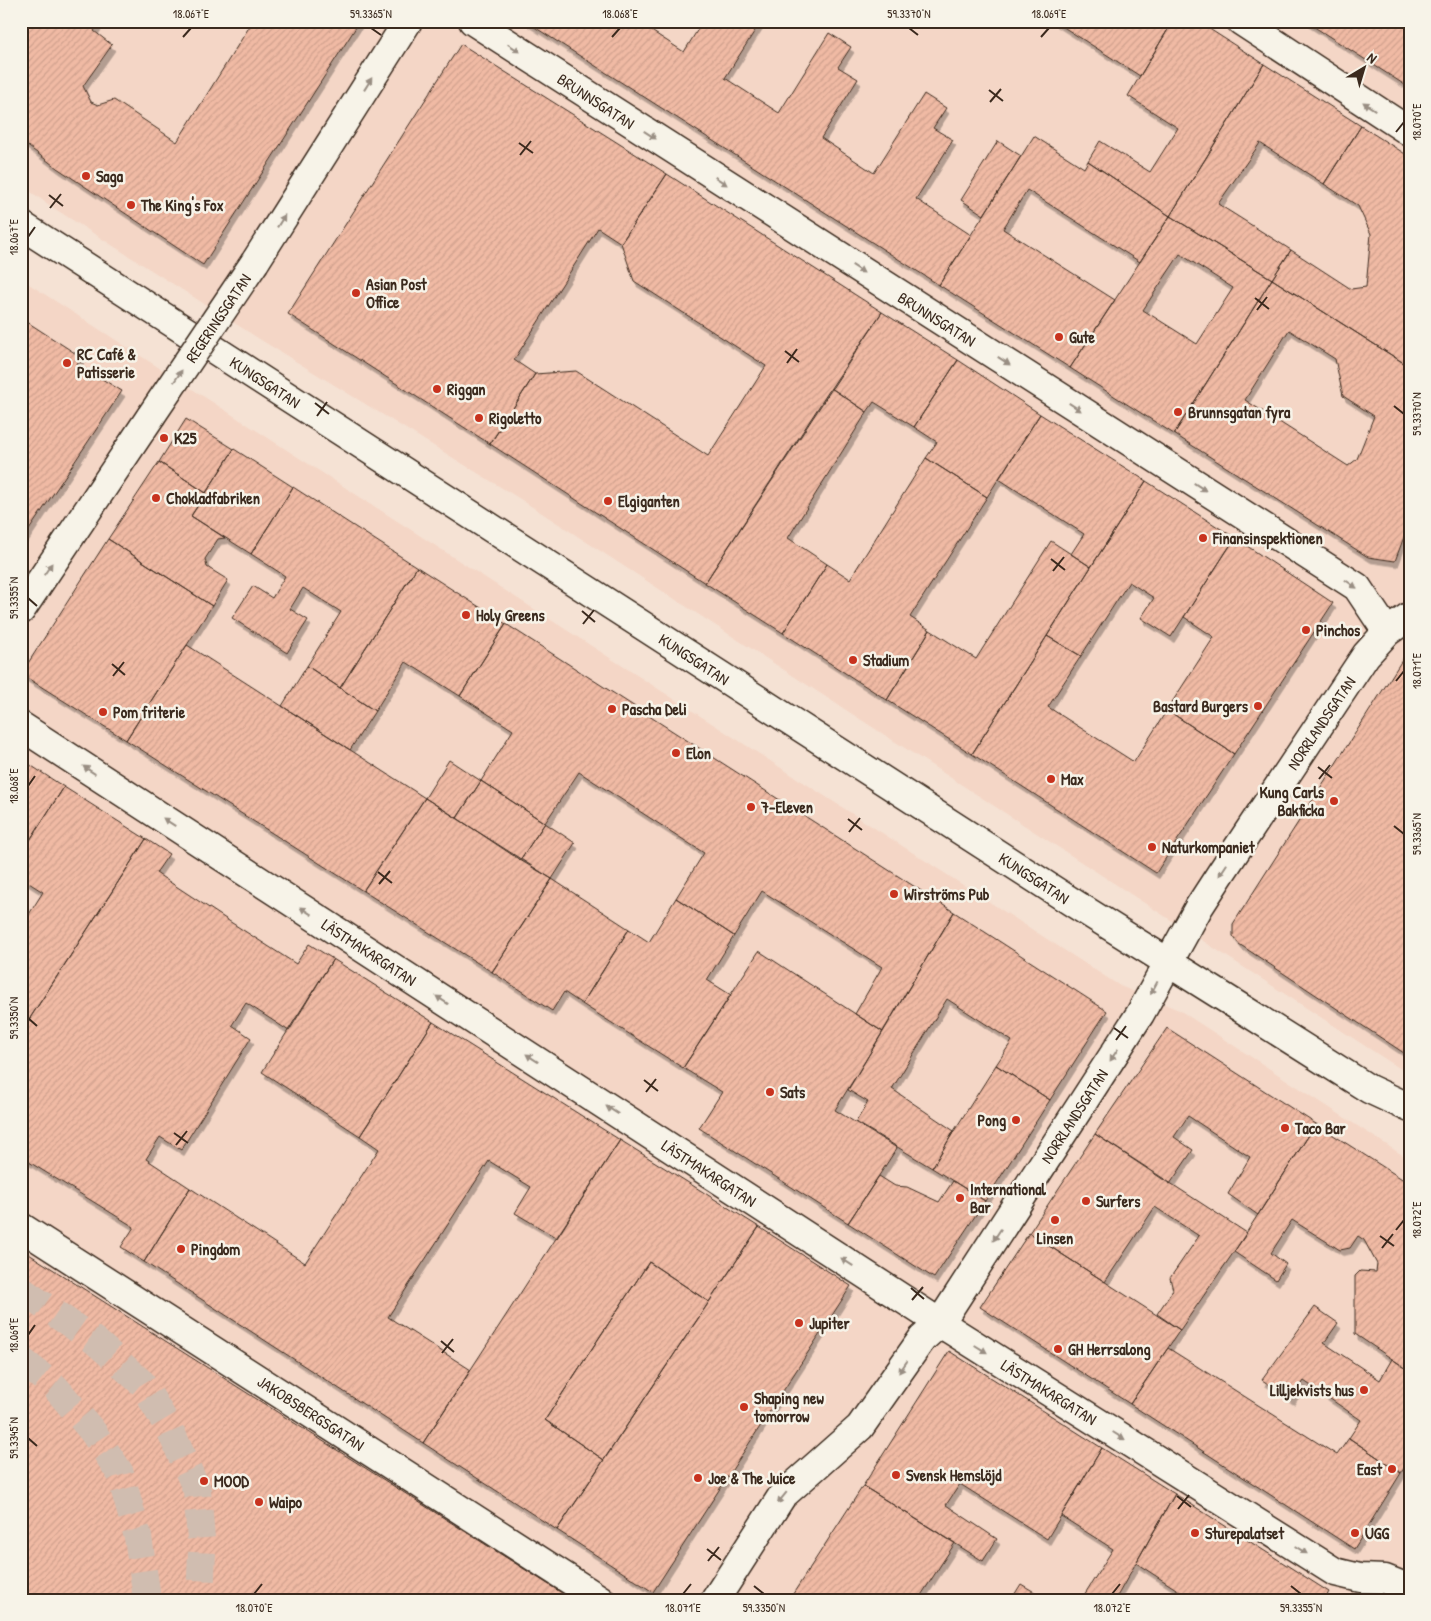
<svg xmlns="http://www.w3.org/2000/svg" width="1431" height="1621" font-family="'Patrick Hand',sans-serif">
<defs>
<pattern id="building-hatch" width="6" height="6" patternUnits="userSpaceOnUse" patternTransform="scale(1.25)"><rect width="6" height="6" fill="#f0baa4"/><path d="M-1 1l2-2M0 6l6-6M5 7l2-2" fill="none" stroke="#cfa08d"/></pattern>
<filter id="shadow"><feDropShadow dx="3" dy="5.5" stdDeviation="0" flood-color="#0004"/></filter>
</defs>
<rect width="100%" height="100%" fill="#f5e2d4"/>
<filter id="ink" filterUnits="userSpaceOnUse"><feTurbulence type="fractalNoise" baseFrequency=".02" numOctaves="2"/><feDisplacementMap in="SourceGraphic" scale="10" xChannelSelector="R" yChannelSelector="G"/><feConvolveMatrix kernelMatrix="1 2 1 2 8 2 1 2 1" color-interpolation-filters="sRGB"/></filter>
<g filter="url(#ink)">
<path fill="#f4d6c6" d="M21,21H1410V1075L517,497L261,340L52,207L21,185Z
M21,279L1120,986L1179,1010L1410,1160V1600H21Z"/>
<path fill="url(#building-hatch)" stroke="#3b2a1e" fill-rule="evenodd" filter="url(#shadow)" d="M26,21H100L94,31L112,45L83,86L91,102L98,105L114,100L177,142L253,21H360L203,265L57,168L21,141V27Z
M525,21H636L684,52L703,21H761L725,78L779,113L829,33L851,47L838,67L858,79L821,138L874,173L924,94L946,108L933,128L953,140L916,199L971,235L939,285Z
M1054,21H1173L1140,76Z
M1173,21H1197L1264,64L1170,216L1088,161L1100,141L1150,172L1178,128L1128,96Z
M1305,21H1410V83L1405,85Z
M461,44L667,174L621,243L598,228L514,360L535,374L490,444L288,314Z
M1264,64L1361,126L1324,184L1260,143L1218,204L1291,250L1272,279L1170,216Z
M1361,126L1410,157V367L1272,279L1291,250L1351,289L1366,287L1371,234L1358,206L1324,184Z
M1034,136L1084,168L1088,161L1170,216L1140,262L1027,190L1003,229L1115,300L1070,368L939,285Z
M998,141L1021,156L984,215L961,200Z
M667,174L882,312L705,583L490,444L535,374L576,371L708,456L766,366L634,281L621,243Z
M1170,216L1272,279L1174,434L1070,368ZM1180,254L1233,288L1197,344L1143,310Z
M1272,279L1410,367V521L1395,561L1368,557L1174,434ZM1289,330L1335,359L1343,396L1374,416L1357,459L1348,466L1245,400Z
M882,312L958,360L914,427L874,402L867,412L831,388Z
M21,318L81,357L77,364L122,391L21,542Z
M958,360L1040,414L987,497L926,458L937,442L914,427Z
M831,388L867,412L788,538L827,564L783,633L705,583Z
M1040,414L1146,481L1091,567L1071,554L1084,534L999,479Z
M186,419L234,449L206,493L159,462Z
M234,449L293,487L251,554L191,516Z
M926,458L987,497L910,617L930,630L887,700L783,633L827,564L850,579Z
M159,462L206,493L191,516L225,538L218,539L205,559L207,567L228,580L212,606L108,539Z
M1146,481L1235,538L1171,637L1141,618L1154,598L1129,582L1081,656L1047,636Z
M293,487L417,567L340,688L307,666L341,612L303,588L290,609L308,620L287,653L232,618L253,586L272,598L285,576L251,554Z
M1235,538L1333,603L1234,754L1167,710L1214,637L1184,617Z
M108,539L212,606L126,740L21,674Z
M1051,541L1091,567L972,754L887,700L930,630L976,659Z
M417,567L506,624L460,696L406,662L375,711L340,688Z
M506,624L954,912L883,1032L855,1014L882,967L762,891L734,936L676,898L704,853L579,772L545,823L481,781L513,730L460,696Z
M1047,636L1081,656L1048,707L1134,762L1167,710L1234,754L1156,873L972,754Z
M187,645L425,798L363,891L126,740Z
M1410,656V1057L1239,944L1233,936V924L1404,657Z
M307,666L375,711L350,750L282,706Z
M21,759L64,787L21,854Z
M449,760L481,781L457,818L425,798Z
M481,781L545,823L520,860L457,818Z
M64,787L146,839L21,1032V927L43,892L21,878V854Z
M425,798L552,879L492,972L363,891Z
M545,823L575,843L552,879L520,860Z
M146,839L169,854L156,873L232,923L296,964L309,944L333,959L289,1031L246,1003L232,1025L251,1038L181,1150L160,1137L146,1159L190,1188L144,1262L121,1247L134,1227L21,1157V1032Z
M552,879L629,929L582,1004L564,992L552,1011L492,972Z
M676,898L734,936L707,980L731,995L683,1068L582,1004L629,929L649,942Z
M954,912L1107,1011L1050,1100L996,1065L1012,1041L947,999L892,1089L954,1131L932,1168L856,1122L868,1102L848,1090Z
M759,951L883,1032L835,1110L897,1148L848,1223L699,1128L722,1092L683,1068Z
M333,959L433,1022L360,1136L262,1072Z
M433,1022L620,1140L557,1238L515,1213L531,1187L489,1161L388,1317L471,1370L423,1443L144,1262L190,1188L305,1263L379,1149L360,1136Z
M1167,1028L1316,1124L1258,1215L1228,1194L1250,1157L1188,1116L1174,1137L1193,1150L1170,1184L1095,1134Z
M996,1065L1050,1100L985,1201L932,1168L954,1131Z
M1316,1124L1410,1184V1371L1355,1334V1276L1360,1271L1376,1272L1377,1264L1364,1240L1358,1236L1350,1248L1340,1250L1292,1220L1271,1253L1286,1264L1276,1280L1234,1252Z
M1095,1134L1247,1233L1180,1330L1157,1314L1173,1290L1170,1278L1199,1236L1155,1207L1105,1282L1029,1233Z
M620,1140L759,1227L709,1302L649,1262L545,1420L604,1460L557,1530L423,1443Z
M879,1176L895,1186L907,1187L939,1202L953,1181L985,1201L934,1278L848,1223Z
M759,1227L851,1286L653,1592L557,1530Z
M1029,1233L1180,1330L1130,1404L980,1307Z
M21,1249L200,1363L573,1600H21Z
M649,1262L709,1302L604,1460L545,1420Z
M1315,1307L1338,1323L1324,1343L1380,1380L1392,1359L1410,1371V1459L1401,1473L1349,1438L1361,1420L1304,1381L1291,1399L1262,1380Z
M1168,1348L1337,1455L1349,1438L1401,1473L1354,1549L1130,1404Z
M949,1351L1102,1448L1047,1539L960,1484L946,1505L997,1539L983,1561L863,1486Z
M1102,1448L1175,1494L1115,1600H1081L1113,1549L1061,1516Z
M863,1486L955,1543L918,1600H789Z
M1175,1494L1329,1592L1324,1600H1193L1136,1563Z
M1021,1584L1048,1600H1011Z"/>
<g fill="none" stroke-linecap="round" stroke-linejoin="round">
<path stroke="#d0bdb0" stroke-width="28" stroke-dasharray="28 14" stroke-linecap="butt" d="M21,1290L95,1341L142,1383L171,1432L197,1490L202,1551L200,1600
M21,1360L56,1388L93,1432L120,1473L138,1537L146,1591L145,1600"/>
<g stroke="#3b2a1e" stroke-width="31">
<path id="minor" d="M473,21L1357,587L1387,632
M1241,21L1410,132
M21,225L1075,904L1241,1008L1369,1089L1410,1108
M255,262L408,21
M21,610L151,416
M21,726L940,1323L1335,1572L1360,1578L1385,1579L1410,1589
M21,1227L601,1600
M715,1600L782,1496L860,1427L922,1339L940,1323L1140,1014L1199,907L1221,873L1366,655L1387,632L1410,616"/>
</g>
<use href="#minor" stroke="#f7f3e8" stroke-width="28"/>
<g stroke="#3b2a1e" stroke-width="31" stroke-linecap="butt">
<path id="minor-bridge" d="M151,416L255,262"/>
</g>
<use href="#minor-bridge" stroke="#f7f3e8" stroke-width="28"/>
</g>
<defs><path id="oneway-solid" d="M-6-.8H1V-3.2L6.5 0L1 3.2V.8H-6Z" transform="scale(1.25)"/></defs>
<g fill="#998e83">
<use href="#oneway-solid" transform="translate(514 48) rotate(33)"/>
<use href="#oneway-solid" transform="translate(368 84) rotate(-58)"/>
<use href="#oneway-solid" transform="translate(1369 106) rotate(-147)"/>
<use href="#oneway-solid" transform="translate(650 135) rotate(33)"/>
<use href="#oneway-solid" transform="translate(721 181) rotate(33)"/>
<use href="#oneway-solid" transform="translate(281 221) rotate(-58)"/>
<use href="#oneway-solid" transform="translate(858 269) rotate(33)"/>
<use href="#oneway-solid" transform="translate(1004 361) rotate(33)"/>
<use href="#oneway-solid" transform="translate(178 376) rotate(-56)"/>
<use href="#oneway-solid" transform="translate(1075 407) rotate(33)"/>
<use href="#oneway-solid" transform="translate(1200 487) rotate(33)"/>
<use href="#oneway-solid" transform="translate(48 569) rotate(-56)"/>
<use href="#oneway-solid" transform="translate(1351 584) rotate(35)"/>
<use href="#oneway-solid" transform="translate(89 770) rotate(-147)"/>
<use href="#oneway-solid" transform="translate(169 822) rotate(-147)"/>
<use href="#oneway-solid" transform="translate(1223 870) rotate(123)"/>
<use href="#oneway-solid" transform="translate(306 911) rotate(-147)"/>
<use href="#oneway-solid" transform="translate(1154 988) rotate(118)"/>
<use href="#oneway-solid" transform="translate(442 1000) rotate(-147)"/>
<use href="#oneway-solid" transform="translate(1114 1055) rotate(123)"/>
<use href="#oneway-solid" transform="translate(532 1058) rotate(-147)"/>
<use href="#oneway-solid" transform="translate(612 1110) rotate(-147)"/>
<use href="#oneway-solid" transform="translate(997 1235) rotate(123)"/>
<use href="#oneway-solid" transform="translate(847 1262) rotate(-147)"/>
<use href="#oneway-solid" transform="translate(981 1349) rotate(32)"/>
<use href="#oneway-solid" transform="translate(903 1367) rotate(125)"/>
<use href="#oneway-solid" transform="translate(1119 1436) rotate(32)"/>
<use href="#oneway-solid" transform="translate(782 1498) rotate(129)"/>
<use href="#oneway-solid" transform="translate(1301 1550) rotate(32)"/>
</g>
</g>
<path fill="none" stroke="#3b2a1e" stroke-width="2" d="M371,28L381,35M909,28L918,35M183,37L191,28M612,37L620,28M1041,37L1049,28M989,90L1003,101M990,102L1001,89M1396,132L1404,122M519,143L533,153M520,155L531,141M49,195L63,206M50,208L61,194M28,237L35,227M1255,298L1269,309M1257,310L1267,297M785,351L799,362M787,363L797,349M315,403L329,414M1394,406L1404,414M317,416L327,402M1051,559L1065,570M1053,571L1064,557M28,598L37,606M582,611L595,622M583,624L594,610M112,664L125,675M113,676L124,662M1396,681L1404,671M1318,767L1332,778M1319,779L1330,765M28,786L35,776M848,819L862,830M1394,826L1404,834M849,832L860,818M378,872L392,883M379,884L390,871M28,1018L37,1026M1114,1028L1128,1038M1116,1040L1126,1026M644,1080L658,1091M646,1092L656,1079M174,1133L188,1143M176,1145L187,1131M1396,1230L1404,1220M1380,1236L1394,1246M1382,1248L1393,1234M911,1288L924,1299M912,1300L923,1287M28,1335L35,1325M441,1341L454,1352M442,1353L453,1339M28,1438L37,1446M1177,1496L1191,1507M1178,1509L1189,1495M707,1549L721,1560M708,1561L719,1547M754,1586L764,1594M1291,1586L1301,1594M254,1594L262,1584M683,1594L691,1584M1112,1594L1120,1584"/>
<g fill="#c8321e" stroke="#f7f3e8" stroke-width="2">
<circle cx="86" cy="176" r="5"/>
<circle cx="131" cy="205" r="5"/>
<circle cx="356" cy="293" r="5"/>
<circle cx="1059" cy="337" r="5"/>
<circle cx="67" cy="363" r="5"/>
<circle cx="437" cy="389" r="5"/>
<circle cx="1178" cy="412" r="5"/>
<circle cx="479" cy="418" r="5"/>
<circle cx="164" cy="438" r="5"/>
<circle cx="156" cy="498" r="5"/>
<circle cx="608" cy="501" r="5"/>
<circle cx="1203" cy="538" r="5"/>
<circle cx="466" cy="615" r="5"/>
<circle cx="1306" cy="630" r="5"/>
<circle cx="853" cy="660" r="5"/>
<circle cx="1258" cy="706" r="5"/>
<circle cx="612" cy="709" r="5"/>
<circle cx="103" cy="712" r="5"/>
<circle cx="676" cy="753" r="5"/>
<circle cx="1051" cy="779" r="5"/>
<circle cx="1334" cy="801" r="5"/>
<circle cx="751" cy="807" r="5"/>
<circle cx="1152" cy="847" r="5"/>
<circle cx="894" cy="894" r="5"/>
<circle cx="770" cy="1092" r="5"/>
<circle cx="1016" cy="1120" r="5"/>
<circle cx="1285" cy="1128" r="5"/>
<circle cx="960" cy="1198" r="5"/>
<circle cx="1086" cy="1201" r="5"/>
<circle cx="1055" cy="1220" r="5"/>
<circle cx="181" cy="1249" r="5"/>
<circle cx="799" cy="1323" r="5"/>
<circle cx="1058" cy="1349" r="5"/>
<circle cx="1364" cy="1390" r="5"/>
<circle cx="744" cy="1407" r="5"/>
<circle cx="1392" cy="1469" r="5"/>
<circle cx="896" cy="1475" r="5"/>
<circle cx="698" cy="1478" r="5"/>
<circle cx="204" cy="1481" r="5"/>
<circle cx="259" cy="1502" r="5"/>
<circle cx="1195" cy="1533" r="5"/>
<circle cx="1355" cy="1533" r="5"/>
</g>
<g text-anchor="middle" stroke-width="5" stroke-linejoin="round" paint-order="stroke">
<g font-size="16" fill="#3b2a1e" stroke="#f7f3e8">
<text transform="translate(596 101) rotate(33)" y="6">BRUNNSGATAN</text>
<text transform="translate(218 318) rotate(-56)" y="6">REGERINGSGATAN</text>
<text transform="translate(937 319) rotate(32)" y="6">BRUNNSGATAN</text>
<text transform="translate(265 382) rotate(33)" y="6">KUNGSGATAN</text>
<text transform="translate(694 659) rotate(33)" y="6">KUNGSGATAN</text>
<text transform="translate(1321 723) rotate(-56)" y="6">NORRLANDSGATAN</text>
<text transform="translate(1034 878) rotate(33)" y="6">KUNGSGATAN</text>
<text transform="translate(369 952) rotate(33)" y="6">LÄSTMAKARGATAN</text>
<text transform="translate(1074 1116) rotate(-57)" y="6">NORRLANDSGATAN</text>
<text transform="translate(709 1173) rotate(33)" y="6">LÄSTMAKARGATAN</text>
<text transform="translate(1049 1392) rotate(32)" y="6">LÄSTMAKARGATAN</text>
<text transform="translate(311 1413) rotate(33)" y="6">JAKOBSBERGSGATAN</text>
</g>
<g font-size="16" font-weight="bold" fill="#3b2a1e" stroke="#f7f3e8" text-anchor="start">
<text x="96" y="182">Saga</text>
<text x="141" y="211">The King's Fox</text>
<text x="366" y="290">Asian Post<tspan x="366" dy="18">Office</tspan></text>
<text x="1069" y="343">Gute</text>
<text x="77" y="360">RC Café &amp;<tspan x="77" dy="18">Patisserie</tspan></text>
<text x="447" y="395">Riggan</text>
<text x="1188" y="418">Brunnsgatan fyra</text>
<text x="489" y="424">Rigoletto</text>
<text x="174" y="444">K25</text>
<text x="166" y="504">Chokladfabriken</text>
<text x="618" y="507">Elgiganten</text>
<text x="1213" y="544">Finansinspektionen</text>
<text x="476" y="621">Holy Greens</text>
<text x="1316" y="636">Pinchos</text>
<text x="863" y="666">Stadium</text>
<text x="1248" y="712" text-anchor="end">Bastard Burgers</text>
<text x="622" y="715">Pascha Deli</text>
<text x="113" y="718">Pom friterie</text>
<text x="686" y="759">Elon</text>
<text x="1061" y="785">Max</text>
<text x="1324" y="798" text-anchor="end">Kung Carls<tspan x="1324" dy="18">Bakficka</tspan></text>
<text x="761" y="813">7-Eleven</text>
<text x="1162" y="853">Naturkompaniet</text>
<text x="904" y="900">Wirströms Pub</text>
<text x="780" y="1098">Sats</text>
<text x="1006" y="1126" text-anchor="end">Pong</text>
<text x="1295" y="1134">Taco Bar</text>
<text x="970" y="1195">International<tspan x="970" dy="18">Bar</tspan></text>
<text x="1096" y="1207">Surfers</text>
<text x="1055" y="1244" text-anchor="middle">Linsen</text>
<text x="191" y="1255">Pingdom</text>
<text x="809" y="1329">Jupiter</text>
<text x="1068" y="1355">GH Herrsalong</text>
<text x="1354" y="1396" text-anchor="end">Lilljekvists hus</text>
<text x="754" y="1404">Shaping new<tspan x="754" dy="18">tomorrow</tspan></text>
<text x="1382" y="1475" text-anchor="end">East</text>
<text x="906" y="1481">Svensk Hemslöjd</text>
<text x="708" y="1484">Joe &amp; The Juice</text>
<text x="214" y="1487">MOOD</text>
<text x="269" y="1508">Waipo</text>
<text x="1205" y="1539">Sturepalatset</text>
<text x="1365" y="1539">UGG</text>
</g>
</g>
<rect width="1431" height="1621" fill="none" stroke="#f7f3e8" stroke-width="55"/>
<g transform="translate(1364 68) rotate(38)" stroke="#f7f3e8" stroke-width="4" paint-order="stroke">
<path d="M0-4L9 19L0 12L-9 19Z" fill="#3b2a1e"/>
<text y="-8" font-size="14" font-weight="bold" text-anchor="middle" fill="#3b2a1e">N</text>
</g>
<rect x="28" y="28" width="1376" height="1566" fill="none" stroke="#3b2a1e" stroke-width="2"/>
<g font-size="12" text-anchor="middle" fill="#3b2a1e">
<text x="191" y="18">18.067°E</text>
<text x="371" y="18">59.3365°N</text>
<text x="620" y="18">18.068°E</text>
<text x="909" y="18">59.3370°N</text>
<text x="1049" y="18">18.069°E</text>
<text transform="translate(1417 122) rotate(-90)" y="4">18.070°E</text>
<text transform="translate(14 237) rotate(-90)" y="4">18.067°E</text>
<text transform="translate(1417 414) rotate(-90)" y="4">59.3370°N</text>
<text transform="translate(14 598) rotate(-90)" y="4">59.3355°N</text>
<text transform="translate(1417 671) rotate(-90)" y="4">18.071°E</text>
<text transform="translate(14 786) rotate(-90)" y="4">18.068°E</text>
<text transform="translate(1417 834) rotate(-90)" y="4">59.3365°N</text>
<text transform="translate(14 1018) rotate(-90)" y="4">59.3350°N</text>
<text transform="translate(1417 1220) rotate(-90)" y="4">18.072°E</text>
<text transform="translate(14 1335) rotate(-90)" y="4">18.069°E</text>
<text transform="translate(14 1438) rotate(-90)" y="4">59.3345°N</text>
<text x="254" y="1612">18.070°E</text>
<text x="683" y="1612">18.071°E</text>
<text x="764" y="1612">59.3350°N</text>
<text x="1112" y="1612">18.072°E</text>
<text x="1301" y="1612">59.3355°N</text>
</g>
</svg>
